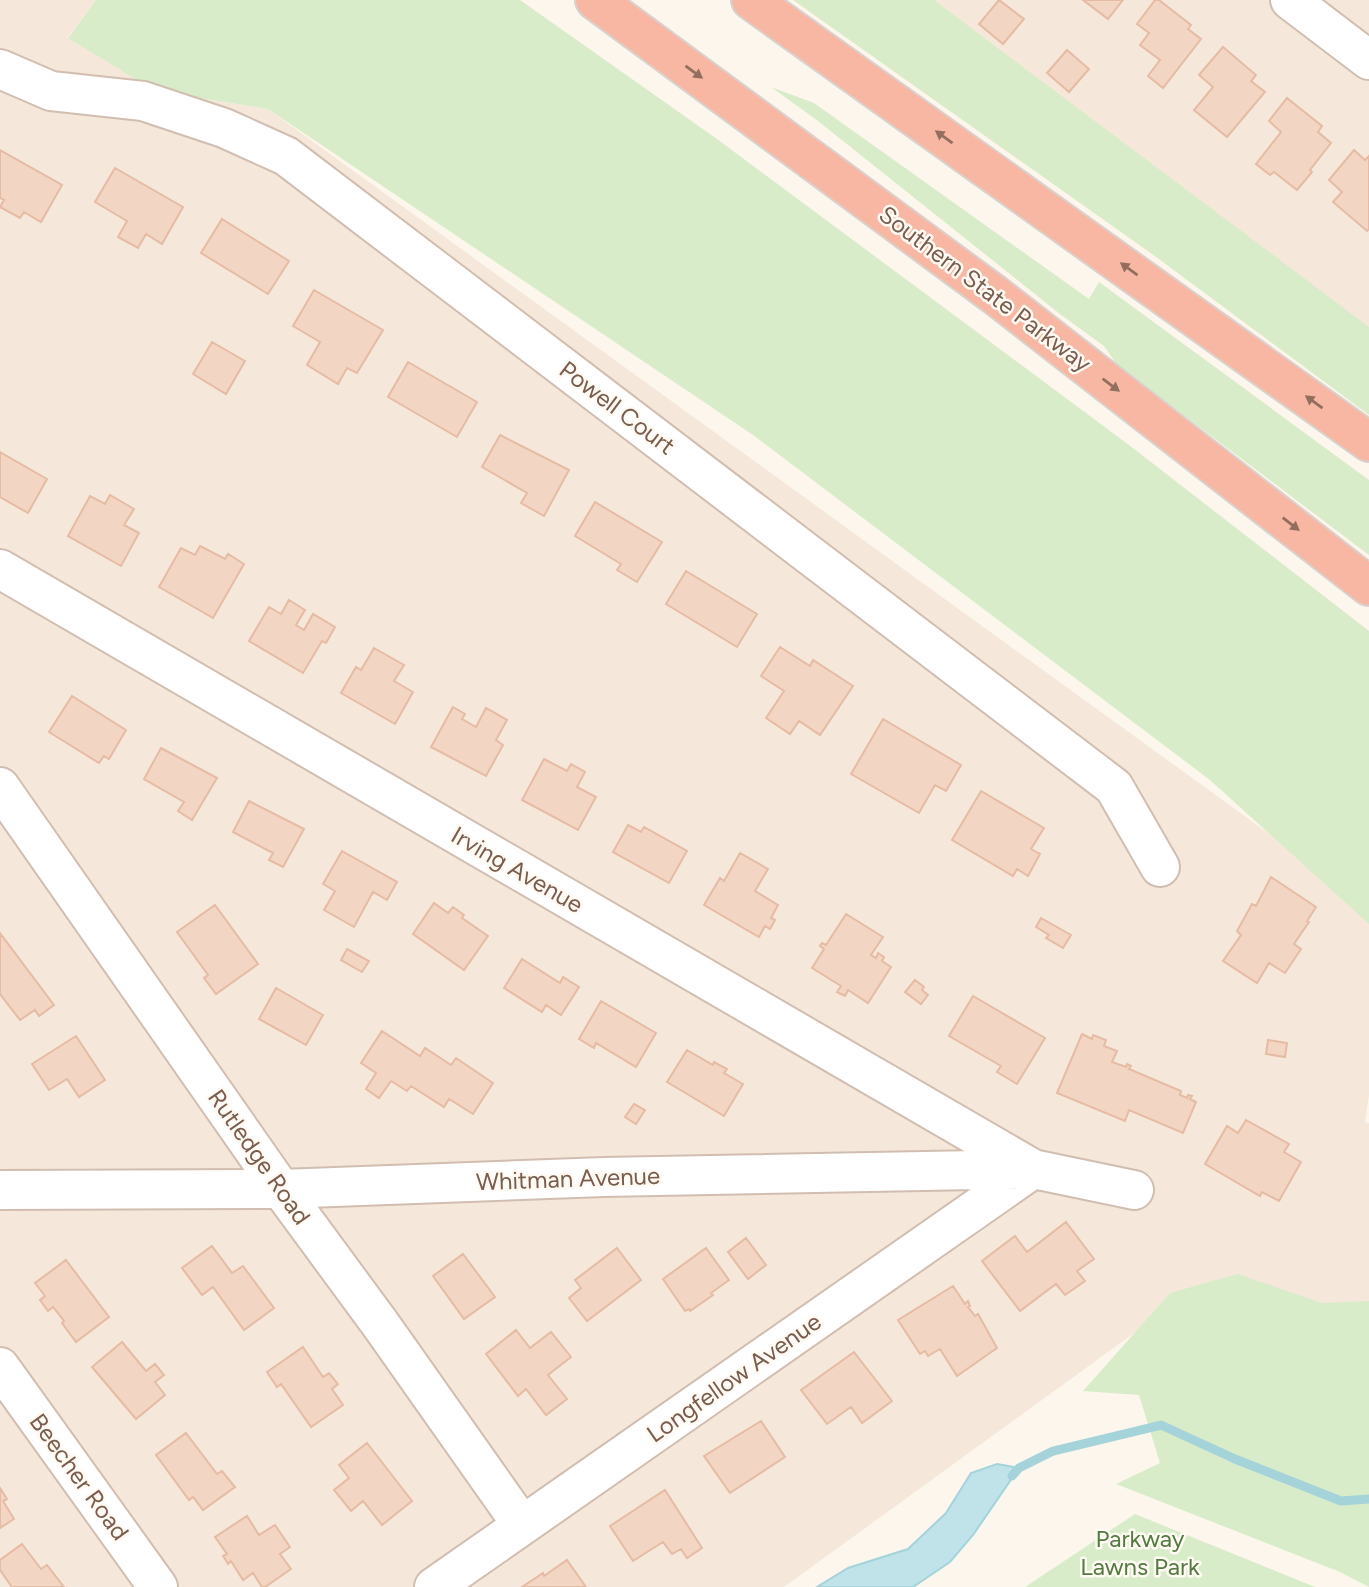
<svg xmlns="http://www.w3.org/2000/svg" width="1369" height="1587" font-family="Figtree,sans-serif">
<rect width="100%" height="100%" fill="#fdf6ec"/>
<path fill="#f5e8da" d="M0,0H96L68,37L155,91L268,109L1369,906V1095L1365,1122L1369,1123V1330L1148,1323L784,1587H0Z
M925,0H1369V347Z"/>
<path fill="#d8ecc9" d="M96,0H520L717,139L1129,445L1369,631V924L1210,780L753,435L268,109L155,91L68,38Z
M793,0H934L1369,327V415L1152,254Z
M771,87L814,103L1089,299L1099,282L1369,480V555L1117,365L1104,346L1060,314L818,121Z
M1238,1274L1322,1303L1369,1301V1587L1340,1572L1116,1484L1160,1463L1139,1395L1083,1391L1170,1293Z
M1135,1514L1315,1587H1025Z"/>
<path fill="#bfe3e8" stroke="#a5d3da" stroke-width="2" d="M997,1464L1019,1468L973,1535L950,1562L913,1587H817L848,1568L908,1549L946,1513L971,1473Z"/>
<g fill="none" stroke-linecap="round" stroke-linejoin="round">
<path stroke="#a5d3da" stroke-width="9" d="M1012,1476L1019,1468L1053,1451L1161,1425L1235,1459L1341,1501L1369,1499"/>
</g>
<path fill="#f3d5c3" stroke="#e6bba3" stroke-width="2" d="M999,0L1024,19L1003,44L979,24Z
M1083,0H1123L1108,19Z
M1155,0H1159L1191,25L1188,29L1201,39L1163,88L1148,76L1160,60L1140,45L1149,33L1137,24Z
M1223,47L1256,75L1251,81L1265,92L1227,137L1194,110L1213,87L1199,75Z
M1067,50L1089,69L1069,92L1047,73Z
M1287,98L1322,126L1318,132L1331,143L1310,170L1312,172L1297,190L1274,172L1270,175L1256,164L1281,132L1269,121Z
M0,150L62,185L41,222L24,212L20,218L0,207L4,200L0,198Z
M1354,150L1365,160L1369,156V229L1367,231L1333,202L1342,192L1329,180Z
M115,168L183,207L162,244L146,234L138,248L118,237L127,221L95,202Z
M222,219L289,261L268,294L201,253Z
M314,290L383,330L357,373L347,368L338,384L307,365L320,342L293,326Z
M212,342L245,361L226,394L193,374Z
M408,362L477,402L457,437L388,397Z
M500,435L569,470L544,516L521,503L527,493L482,467Z
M0,452L47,479L28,513L0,497Z
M110,495L134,509L124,525L139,533L121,566L68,536L90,496L105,504Z
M595,502L662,542L637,582L617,570L621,564L575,536Z
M200,546L225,559L228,554L244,564L213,618L159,587L181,548L195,555Z
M686,571L757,614L737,647L666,604Z
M289,600L305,610L296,625L304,630L313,614L335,627L326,643L322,641L303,673L249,641L269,607L281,614Z
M780,647L810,666L813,660L853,686L820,735L799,721L790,734L766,718L784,691L761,676Z
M374,648L404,665L394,681L413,692L395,724L341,693L356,667L361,670Z
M72,696L126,730L109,759L104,756L99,763L49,732Z
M453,707L465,714L462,719L476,727L486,708L507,720L496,740L503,745L486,776L431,747Z
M883,719L961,765L946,791L935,785L919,813L851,774Z
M161,748L217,778L192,820L178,811L184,802L144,779Z
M544,759L567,771L571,764L585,772L577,787L596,797L578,830L522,800Z
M981,791L1044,828L1031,849L1040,854L1028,876L1017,869L1013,876L952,840Z
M249,801L304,829L283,867L269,860L273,853L233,832Z
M628,825L641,832L644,827L687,851L669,883L613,852Z
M342,851L397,882L387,900L373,892L354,927L324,910L335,891L323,884Z
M740,853L768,869L755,891L778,905L771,918L775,920L770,929L765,926L759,937L704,905L720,878L724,881Z
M1271,877L1316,907L1307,921L1309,922L1294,944L1301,949L1285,973L1269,963L1257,983L1223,961L1241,935L1237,931L1252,904L1256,906Z
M434,903L448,913L453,907L464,915L462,918L488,936L464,970L413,934Z
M215,905L258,964L216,994L204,978L208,975L177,932Z
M846,914L883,937L871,955L876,958L878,953L884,957L882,961L891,967L868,1003L848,990L845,996L837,992L841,986L812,968L824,949L820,946L822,943L826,945Z
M1041,918L1071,935L1063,948L1046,938L1049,935L1036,927Z
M0,933L54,1005L39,1016L35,1010L20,1020L0,994Z
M347,949L369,961L362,972L341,960Z
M522,959L560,983L563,977L579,987L561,1015L546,1005L542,1012L504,988Z
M915,980L924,987L922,990L928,995L921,1004L905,992Z
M276,988L323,1015L306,1045L259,1019Z
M973,996L1045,1038L1017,1084L997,1072L1001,1066L949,1036Z
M601,1001L656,1033L636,1067L596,1043L594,1048L579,1039Z
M382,1031L420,1056L425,1048L451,1065L456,1058L493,1083L473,1114L449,1099L444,1107L411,1086L407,1091L391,1081L379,1098L366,1089L376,1073L361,1063Z
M1082,1034L1092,1039L1093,1035L1106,1040L1104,1046L1117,1051L1112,1062L1126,1067L1127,1064L1131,1066L1129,1069L1181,1091L1180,1095L1187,1098L1188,1095L1192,1096L1190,1099L1196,1102L1183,1133L1129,1110L1125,1121L1057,1093Z
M76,1036L105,1080L79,1097L67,1079L49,1090L32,1064Z
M1268,1040L1287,1043L1285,1057L1266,1054Z
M687,1050L713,1065L714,1062L727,1069L724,1073L743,1084L724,1116L667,1082Z
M634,1104L645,1110L636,1124L625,1117Z
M1246,1120L1289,1144L1284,1152L1301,1162L1279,1201L1262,1192L1260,1196L1205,1164L1227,1126L1238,1133Z
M1066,1222L1094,1259L1077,1271L1085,1281L1065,1295L1056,1284L1020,1311L982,1261L1015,1236L1027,1252Z
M746,1238L766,1265L748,1279L728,1252Z
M212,1246L232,1273L243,1266L274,1308L244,1330L213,1287L202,1295L182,1268Z
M617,1248L641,1280L587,1321L569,1298L581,1288L575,1280Z
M706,1248L729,1280L711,1293L713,1295L690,1311L689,1309L685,1311L663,1279Z
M463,1254L495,1297L464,1319L433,1276Z
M66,1260L109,1317L76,1342L62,1323L64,1321L53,1307L48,1311L40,1300L45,1296L35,1283Z
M953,1286L965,1304L968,1301L970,1306L968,1307L975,1316L978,1314L997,1348L957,1376L940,1349L928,1356L925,1351L920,1354L898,1320Z
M516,1330L530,1348L551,1332L571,1357L548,1375L567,1399L546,1415L526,1389L518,1396L486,1354Z
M122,1342L146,1371L155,1364L164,1375L155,1382L165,1395L136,1419L92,1367Z
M303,1347L323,1377L329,1373L338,1384L332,1389L343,1405L311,1427L281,1384L277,1387L267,1372Z
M854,1352L892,1401L862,1423L851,1407L827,1424L801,1390Z
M761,1421L785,1457L730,1493L704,1456Z
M186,1433L217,1474L222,1471L235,1487L203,1510L193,1497L189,1500L156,1455Z
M367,1443L412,1501L382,1525L363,1501L351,1511L334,1490L349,1478L339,1465Z
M0,1488L7,1499L3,1501L14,1519L0,1528Z
M665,1490L702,1548L687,1558L681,1549L672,1554L663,1542L633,1561L610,1526Z
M247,1516L259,1535L275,1525L290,1547L280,1554L291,1569L265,1587H262L253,1573L243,1580L231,1561L228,1564L223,1556L227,1554L215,1537Z
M22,1544L41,1569L47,1565L64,1587H12L0,1570V1560Z
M567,1560L586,1587H522L543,1573L544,1576Z"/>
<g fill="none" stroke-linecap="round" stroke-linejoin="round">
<g stroke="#d1beb0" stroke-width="42">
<path id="minor" d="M1290,0L1369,60
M0,69L51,91L143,101L224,128L286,156L1114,787L1160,867
M0,569L1033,1169L434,1587
M0,787L281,1189L381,1325L522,1525
M0,1190L281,1189L604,1177L1033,1169L1134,1190
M0,1367L158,1587"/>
</g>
<g stroke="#dad1cd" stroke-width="42">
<path id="highway" d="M595,0L995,295L1369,586
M751,0L1369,442"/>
</g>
<use href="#minor" stroke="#fff" stroke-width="38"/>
<use href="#highway" stroke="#f7b7a3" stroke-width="38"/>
</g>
<defs><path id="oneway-solid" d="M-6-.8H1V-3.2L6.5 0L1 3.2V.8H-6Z" transform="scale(1.75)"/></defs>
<g fill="#936e5e">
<use href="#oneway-solid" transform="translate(694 72) rotate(36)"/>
<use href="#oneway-solid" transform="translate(944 137) rotate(-144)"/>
<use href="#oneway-solid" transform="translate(1129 269) rotate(-144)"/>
<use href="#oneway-solid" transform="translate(1111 385) rotate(37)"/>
<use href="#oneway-solid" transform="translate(1314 402) rotate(-144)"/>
<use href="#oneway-solid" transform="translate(1291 524) rotate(38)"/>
</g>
<g text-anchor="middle" stroke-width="5" stroke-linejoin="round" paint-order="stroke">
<g font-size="24" fill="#7a5c4d" stroke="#fffaf3">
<text transform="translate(985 289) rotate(37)" y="8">Southern State Parkway</text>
<text transform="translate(617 408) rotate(37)" y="8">Powell Court</text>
<text transform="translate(517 870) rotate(30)" y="8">Irving Avenue</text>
<text transform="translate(259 1157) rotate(55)" y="8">Rutledge Road</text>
<text transform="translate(568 1179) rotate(-2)" y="8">Whitman Avenue</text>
<text transform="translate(734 1378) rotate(-35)" y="8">Longfellow Avenue</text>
<text transform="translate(79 1477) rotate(54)" y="8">Beecher Road</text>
</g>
<g font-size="24" fill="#537a41" stroke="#fffaf3">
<text x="1140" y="1547">Parkway<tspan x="1140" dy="28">Lawns Park</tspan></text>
</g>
</g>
</svg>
